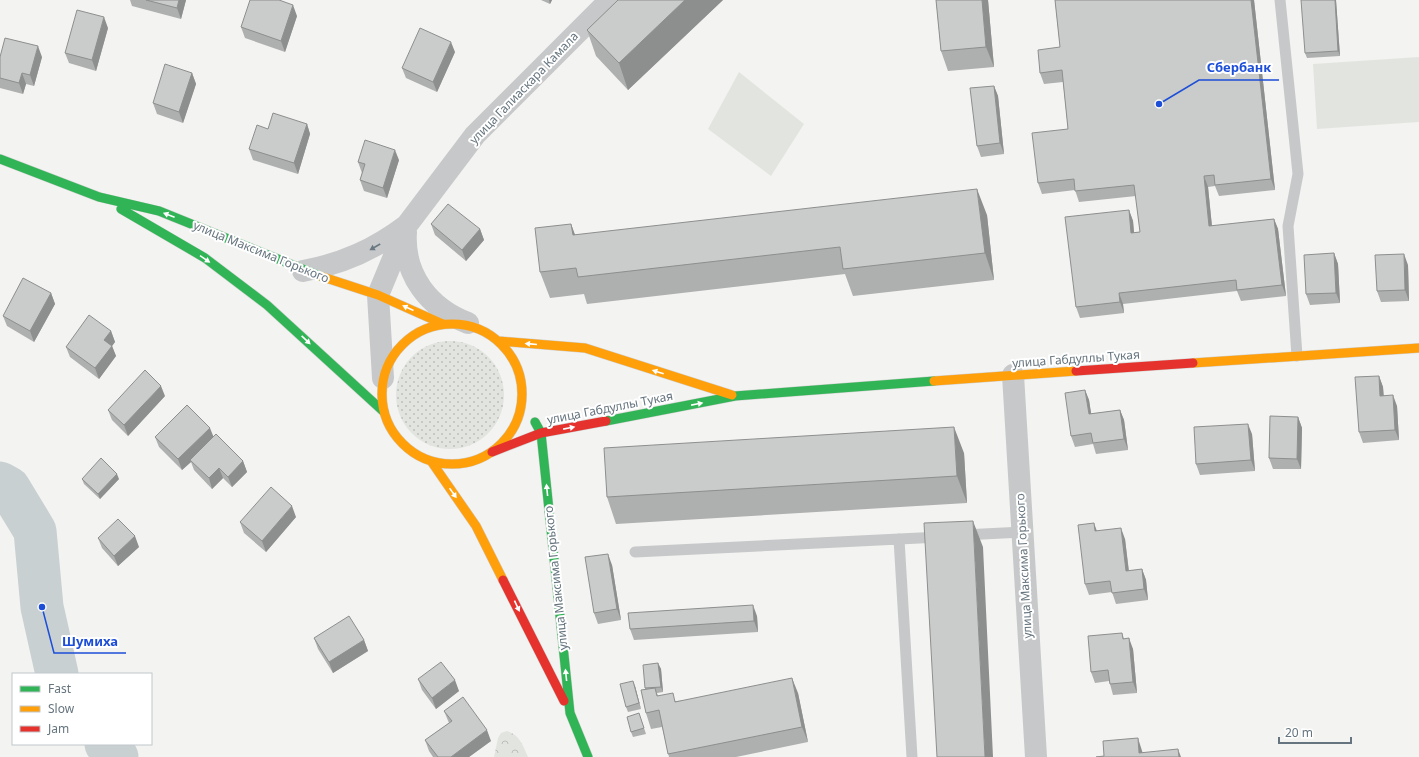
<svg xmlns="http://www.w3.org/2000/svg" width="1419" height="757" font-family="'Noto Sans',sans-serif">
<defs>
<pattern id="grass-dots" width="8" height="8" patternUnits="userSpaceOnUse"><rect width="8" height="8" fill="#e2e5df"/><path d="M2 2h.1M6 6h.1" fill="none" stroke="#bbbeba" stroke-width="1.8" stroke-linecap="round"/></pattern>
<pattern id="forest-crowns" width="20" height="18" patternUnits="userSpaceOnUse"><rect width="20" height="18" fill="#e2e5df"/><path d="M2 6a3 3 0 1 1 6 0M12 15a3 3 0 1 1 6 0" fill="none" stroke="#bbbeba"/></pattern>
</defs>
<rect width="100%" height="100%" fill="#f3f3f1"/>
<path fill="url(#grass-dots)" d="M396 395a54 54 0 1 1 108 0a54 54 0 1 1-108 0Z"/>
<path fill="url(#forest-crowns)" d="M507,731C520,735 523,746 528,757H494L498,738L501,733Z"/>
<path fill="#e2e5df" d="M1419,57V122L1317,129L1313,64Z
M739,72L804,124L771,176L708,129Z"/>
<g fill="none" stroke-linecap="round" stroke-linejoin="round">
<path stroke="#c8d0d2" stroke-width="43" d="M0,483L9,488L35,531L42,607L57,674
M106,744L117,757"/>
<g stroke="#d0d0d0" stroke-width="10">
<path id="fast" d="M0,159L99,197L159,211L320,276
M121,209L205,258L267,305L384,412
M606,421L735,396L934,381
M535,422L541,433L570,713L588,757"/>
</g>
<g stroke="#d0d0d0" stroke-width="10">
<path id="slow" d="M320,276L378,295L443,324
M382 394a70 70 0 1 1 140 0a70 70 0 1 1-140 0Z
M499,341L585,348L732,395
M1193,363L1419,348
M934,381L1076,371
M431,461L476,526L503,580"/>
</g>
<g stroke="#d0d0d0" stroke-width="10">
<path id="jam" d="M1076,371L1193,363
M492,452L541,433L606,421
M503,580L564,701"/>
</g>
<path stroke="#c7c8c9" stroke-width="11" d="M1280,0L1298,174L1288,226L1297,356
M963,535L1023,532
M899,539L912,757
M635,552L940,537"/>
<path stroke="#c7c8c9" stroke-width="22" d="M406,232C403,275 429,308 468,323
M303,271C343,264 375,249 407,225
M1013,375L1036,757
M383,378L378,295L407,225L475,135L610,0"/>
<use href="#fast" stroke="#30b455" stroke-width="9"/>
<use href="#slow" stroke="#ff9f0a" stroke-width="9"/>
<use href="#jam" stroke="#e5322d" stroke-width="9"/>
</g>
<path fill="#aeafaf" d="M130,0H186L181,19L132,6Z
M541,0H552L550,4Z
M618,0H723L628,90L596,56L587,30Z
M936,0H988L994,67L948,71L941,51Z
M1055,0H1254L1275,190L1219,196L1215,186L1208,187L1212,226L1274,219L1278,229L1286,296L1241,301L1237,291L1123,304L1124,313L1080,318L1076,307L1129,210L1133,221L1134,233L1140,232L1136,196L1079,202L1075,190L1042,194L1038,183L1068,129L1063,82L1044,84L1040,73L1060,47Z
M1336,0L1340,56L1307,58L1305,53Z
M297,16L285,52L245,38L241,27Z
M108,28L96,71L69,63L65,53Z
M455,52L437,92L406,78L402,68Z
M0,57H42L34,86L26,84L23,94L0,88Z
M192,73L196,84L183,123L157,114L153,103Z
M994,86L998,96L1004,154L981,157L977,146Z
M307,124L310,134L298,174L253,160L249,149L268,129Z
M399,160L387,198L364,191L360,180L362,173L358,162Z
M987,215L994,280L853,296L845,274L587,304L584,294L550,298L540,272L571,224L575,235Z
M431,224L480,229L484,240L466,261L435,235Z
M1334,253L1338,264L1340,303L1310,305L1306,294Z
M1408,265L1409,301L1381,302L1377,291Z
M51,293L55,304L34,342L7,326L3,316Z
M111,331L115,342L112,346L116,356L99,379L70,357L66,347Z
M1379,376L1383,387L1384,396L1397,406L1399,440L1363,443L1359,432Z
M1085,390L1089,400L1091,414L1120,410L1124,420L1128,450L1096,454L1093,444L1075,447L1071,436Z
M165,396L128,436L112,420L108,410Z
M1298,417L1302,428L1301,469H1273L1269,458Z
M1252,434L1255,471L1200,475L1196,464Z
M213,436L243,461L247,472L232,487L223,478L212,489L194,470L191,462L182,470L159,447L155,437Z
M964,453L967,503L616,524L607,497Z
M82,479H119L100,499L84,484Z
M296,517L266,552L244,533L240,522Z
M1097,531L1125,539L1129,571L1142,569L1146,580L1148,600L1116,604L1112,592L1089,595L1085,584Z
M98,538L139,547L118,566L102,548Z
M612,565L621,620L598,624L594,613Z
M757,616L758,632L634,640L630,629Z
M1122,633L1124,639L1133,649L1137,693L1113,695L1110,684L1109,681L1095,683L1091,672Z
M314,638L364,640L368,651L333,673L318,649Z
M658,663L661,669L663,692L657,693L658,696L676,701L798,693L808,742L736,757H669L662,727L651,729L646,713L645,688Z
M418,679L459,691L436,709L422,690Z
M635,686L641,709L628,712L626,707Z
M444,711L491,741L469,757H433L429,751L425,740L449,723Z
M641,719L646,734L633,737L631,732Z"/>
<path fill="#8d8e8e" d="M179,0H186L181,19L177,8Z
M549,0H552L550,4Z
M685,0H723L628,90L619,63Z
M982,0H988L994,67L986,47Z
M1251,0H1254L1275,190L1271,179Z
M1335,0H1336L1340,56L1338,51Z
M293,5L297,16L285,52L281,41Z
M104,17L108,28L96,71L92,60Z
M451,42L455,52L437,92L433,82Z
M38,46L42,57L34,86L30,75Z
M22,73L26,84L23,94L19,83Z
M192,73L196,84L183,123L179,112Z
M994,86L998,96L1004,154L1000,143Z
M307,124L310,134L298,174L294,163Z
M395,150L399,160L387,198L383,188Z
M1204,176L1208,187L1213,237L1209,226Z
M977,189L987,215L994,280L985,253Z
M1129,210L1133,221L1135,244L1131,233Z
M1274,219L1278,229L1286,296L1282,285Z
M571,224L581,251L573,235Z
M480,229L484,240L466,261L462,250Z
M1334,253L1338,264L1340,303L1336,293Z
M1404,254L1408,265L1409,301L1405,290Z
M51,293L55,304L34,342L30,331Z
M1119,293L1123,304L1124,313L1120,302Z
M111,331L115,342L112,346L116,356L99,379L95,368L104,340Z
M1379,376L1383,387L1384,407L1380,396Z
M161,386L165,396L128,436L124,425Z
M1085,390L1089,400L1093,425L1089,414Z
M1393,395L1397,406L1399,440L1395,430Z
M1120,410L1124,420L1128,450L1124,439Z
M1298,417L1302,428L1301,469L1297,459Z
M1248,424L1252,434L1255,471L1251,460Z
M954,427L964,453L967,503L957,476Z
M210,428L214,438L190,460L191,462L182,470L178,459Z
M243,461L247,472L232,487L228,477Z
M219,468L223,478L212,489L209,478Z
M117,474L119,479L100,499L98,494Z
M292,506L296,517L266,552L262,541Z
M973,521L983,547L993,757H985Z
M1094,523L1098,534L1095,531Z
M1121,528L1125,539L1130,582L1126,571Z
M135,536L139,547L118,566L114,556Z
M608,554L612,565L621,620L617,609Z
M1142,569L1146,580L1148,600L1144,589Z
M753,605L757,616L758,632L754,621Z
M1129,638L1133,649L1137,693L1133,682Z
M364,640L368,651L333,673L329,662Z
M658,663L661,669L663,692L661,687Z
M792,678L798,693L808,742L802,727Z
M455,680L459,691L436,709L432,698Z
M633,681L635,686L641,709L639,703Z
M487,730L491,741L469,757H451Z
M1138,738L1143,754L1139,753Z
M1178,749L1181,757H1179Z"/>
<path fill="#cacbcb" stroke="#8d8e8e" d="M146,0H179L177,8Z
M250,0H279L293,5L281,41L241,27Z
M618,0H685L619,63L587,30Z
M936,0H982L986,47L941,51Z
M1055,0H1251L1271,179L1215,185L1214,175L1204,176L1209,226L1274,219L1282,285L1237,290L1236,280L1119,293L1120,302L1076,307L1065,217L1129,210L1131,233L1140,232L1134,185L1075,191L1074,179L1038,183L1032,133L1068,129L1062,70L1040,73L1038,50L1060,47Z
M1301,0H1335L1338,51L1305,53Z
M77,10L104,17L92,60L65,53Z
M420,28L451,42L433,82L402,68Z
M5,38L38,46L30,75L22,73L19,83L0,78V57Z
M165,64L192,73L179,112L153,103Z
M994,86L1000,143L977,146L970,88Z
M273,113L307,124L294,163L249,149L257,125L268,129Z
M365,140L395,150L383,188L360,180L365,164L358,162Z
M977,189L985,253L843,269L840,247L578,277L576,268L540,272L535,228L571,224L573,235Z
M448,204L480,229L462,250L431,224Z
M1334,253L1336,293L1306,294L1304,255Z
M1404,254L1405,290L1377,291L1375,255Z
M23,278L51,293L30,331L3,316Z
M89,315L111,331L104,340L112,346L95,368L66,347Z
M145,370L161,386L124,425L108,410Z
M1379,376L1380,396L1393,395L1395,430L1359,432L1355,377Z
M1085,390L1089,414L1120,410L1124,439L1093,443L1091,433L1071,436L1065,393Z
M187,405L210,428L178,459L155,437Z
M1270,416L1298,417L1297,459L1269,458Z
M1248,424L1251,460L1196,464L1194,427Z
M954,427L957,476L607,497L604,448Z
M216,434L243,461L228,477L219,468L209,478L190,460Z
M101,458L117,474L98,494L82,479Z
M271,487L292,506L262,541L240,522Z
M118,519L135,536L114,556L98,538Z
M973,521L985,757H937L924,523Z
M1094,523L1095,531L1121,528L1126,571L1142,569L1144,589L1112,593L1110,581L1085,584L1078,525Z
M608,554L617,609L594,613L585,557Z
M753,605L754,621L630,629L628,613Z
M349,616L364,640L329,662L314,638Z
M1122,633L1123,639L1129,638L1133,682L1110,684L1108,670L1091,672L1088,636Z
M441,662L455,680L432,698L418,679Z
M658,663L661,687L645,688L643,665Z
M792,678L802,727L668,754L659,710L646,713L641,690L655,688L657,696L673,693L675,702Z
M633,681L639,703L626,707L620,684Z
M463,697L487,730L451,757H438L425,740L452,721L444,711Z
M639,713L644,728L631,732L627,717Z
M1138,738L1139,753L1178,749L1179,757H1096L1104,756L1103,741Z"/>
<defs><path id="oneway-solid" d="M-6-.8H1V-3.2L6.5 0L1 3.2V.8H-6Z"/></defs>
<g fill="#fff">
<use href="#oneway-solid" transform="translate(169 215) rotate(-159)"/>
<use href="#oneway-solid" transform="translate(205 259) rotate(34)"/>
<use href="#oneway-solid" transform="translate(408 308) rotate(-156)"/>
<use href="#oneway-solid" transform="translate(306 340) rotate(43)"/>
<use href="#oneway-solid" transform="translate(531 344) rotate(-175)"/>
<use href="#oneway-solid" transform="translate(658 372) rotate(-162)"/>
<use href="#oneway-solid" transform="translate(697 404) rotate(-11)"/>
<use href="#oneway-solid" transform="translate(569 428) rotate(-11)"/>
<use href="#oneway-solid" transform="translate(547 490) rotate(-96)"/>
<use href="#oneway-solid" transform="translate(453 493) rotate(55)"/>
<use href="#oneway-solid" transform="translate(517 606) rotate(65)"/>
<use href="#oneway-solid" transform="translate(566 675) rotate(-96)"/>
</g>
<use fill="#6a7882" href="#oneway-solid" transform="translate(375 247) rotate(150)"/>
<g text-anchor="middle" stroke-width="4" stroke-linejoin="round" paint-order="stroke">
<g font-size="12" fill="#65747e" stroke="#fff">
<text transform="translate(524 88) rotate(-46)" y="4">улица Галиаскара Камала</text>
<text transform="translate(261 252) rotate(22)" y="4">улица Максима Горького</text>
<text transform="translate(1076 359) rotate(-4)" y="4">улица Габдуллы Тукая</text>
<text transform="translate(610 408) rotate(-11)" y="4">улица Габдуллы Тукая</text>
<text transform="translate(1024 566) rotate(-93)" y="4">улица Максима Горького</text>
<text transform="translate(556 578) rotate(-96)" y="4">улица Максима Горького</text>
</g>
</g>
<path fill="none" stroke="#1d4ed8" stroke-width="1.5" d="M1159 104L1199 80H1279M42 607L54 653H126"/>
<g fill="#1d4ed8" stroke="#fff" stroke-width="1.5">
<circle cx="1159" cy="104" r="4"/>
<circle cx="42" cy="607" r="4"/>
</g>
<g font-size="13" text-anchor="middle" font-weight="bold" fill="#1d4ed8" stroke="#fff" stroke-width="4" stroke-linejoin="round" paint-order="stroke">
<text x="1239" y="72">Сбербанк</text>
<text x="90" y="646">Шумиха</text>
</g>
<rect x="12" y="673" width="140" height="72" fill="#ffffff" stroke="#c1c7cb"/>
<rect x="20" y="686" width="20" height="6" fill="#30b455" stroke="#c1c7cb"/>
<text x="48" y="693" font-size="12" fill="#65747e">Fast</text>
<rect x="20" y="706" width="20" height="6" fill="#ff9f0a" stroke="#c1c7cb"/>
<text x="48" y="713" font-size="12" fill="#65747e">Slow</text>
<rect x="20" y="726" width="20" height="6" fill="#e5322d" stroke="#c1c7cb"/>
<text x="48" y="733" font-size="12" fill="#65747e">Jam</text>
<path d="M1279 737v6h72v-6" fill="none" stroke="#65747e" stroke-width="2"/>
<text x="1285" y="737" font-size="12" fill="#65747e" stroke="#ffffff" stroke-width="3" paint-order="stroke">20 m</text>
</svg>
